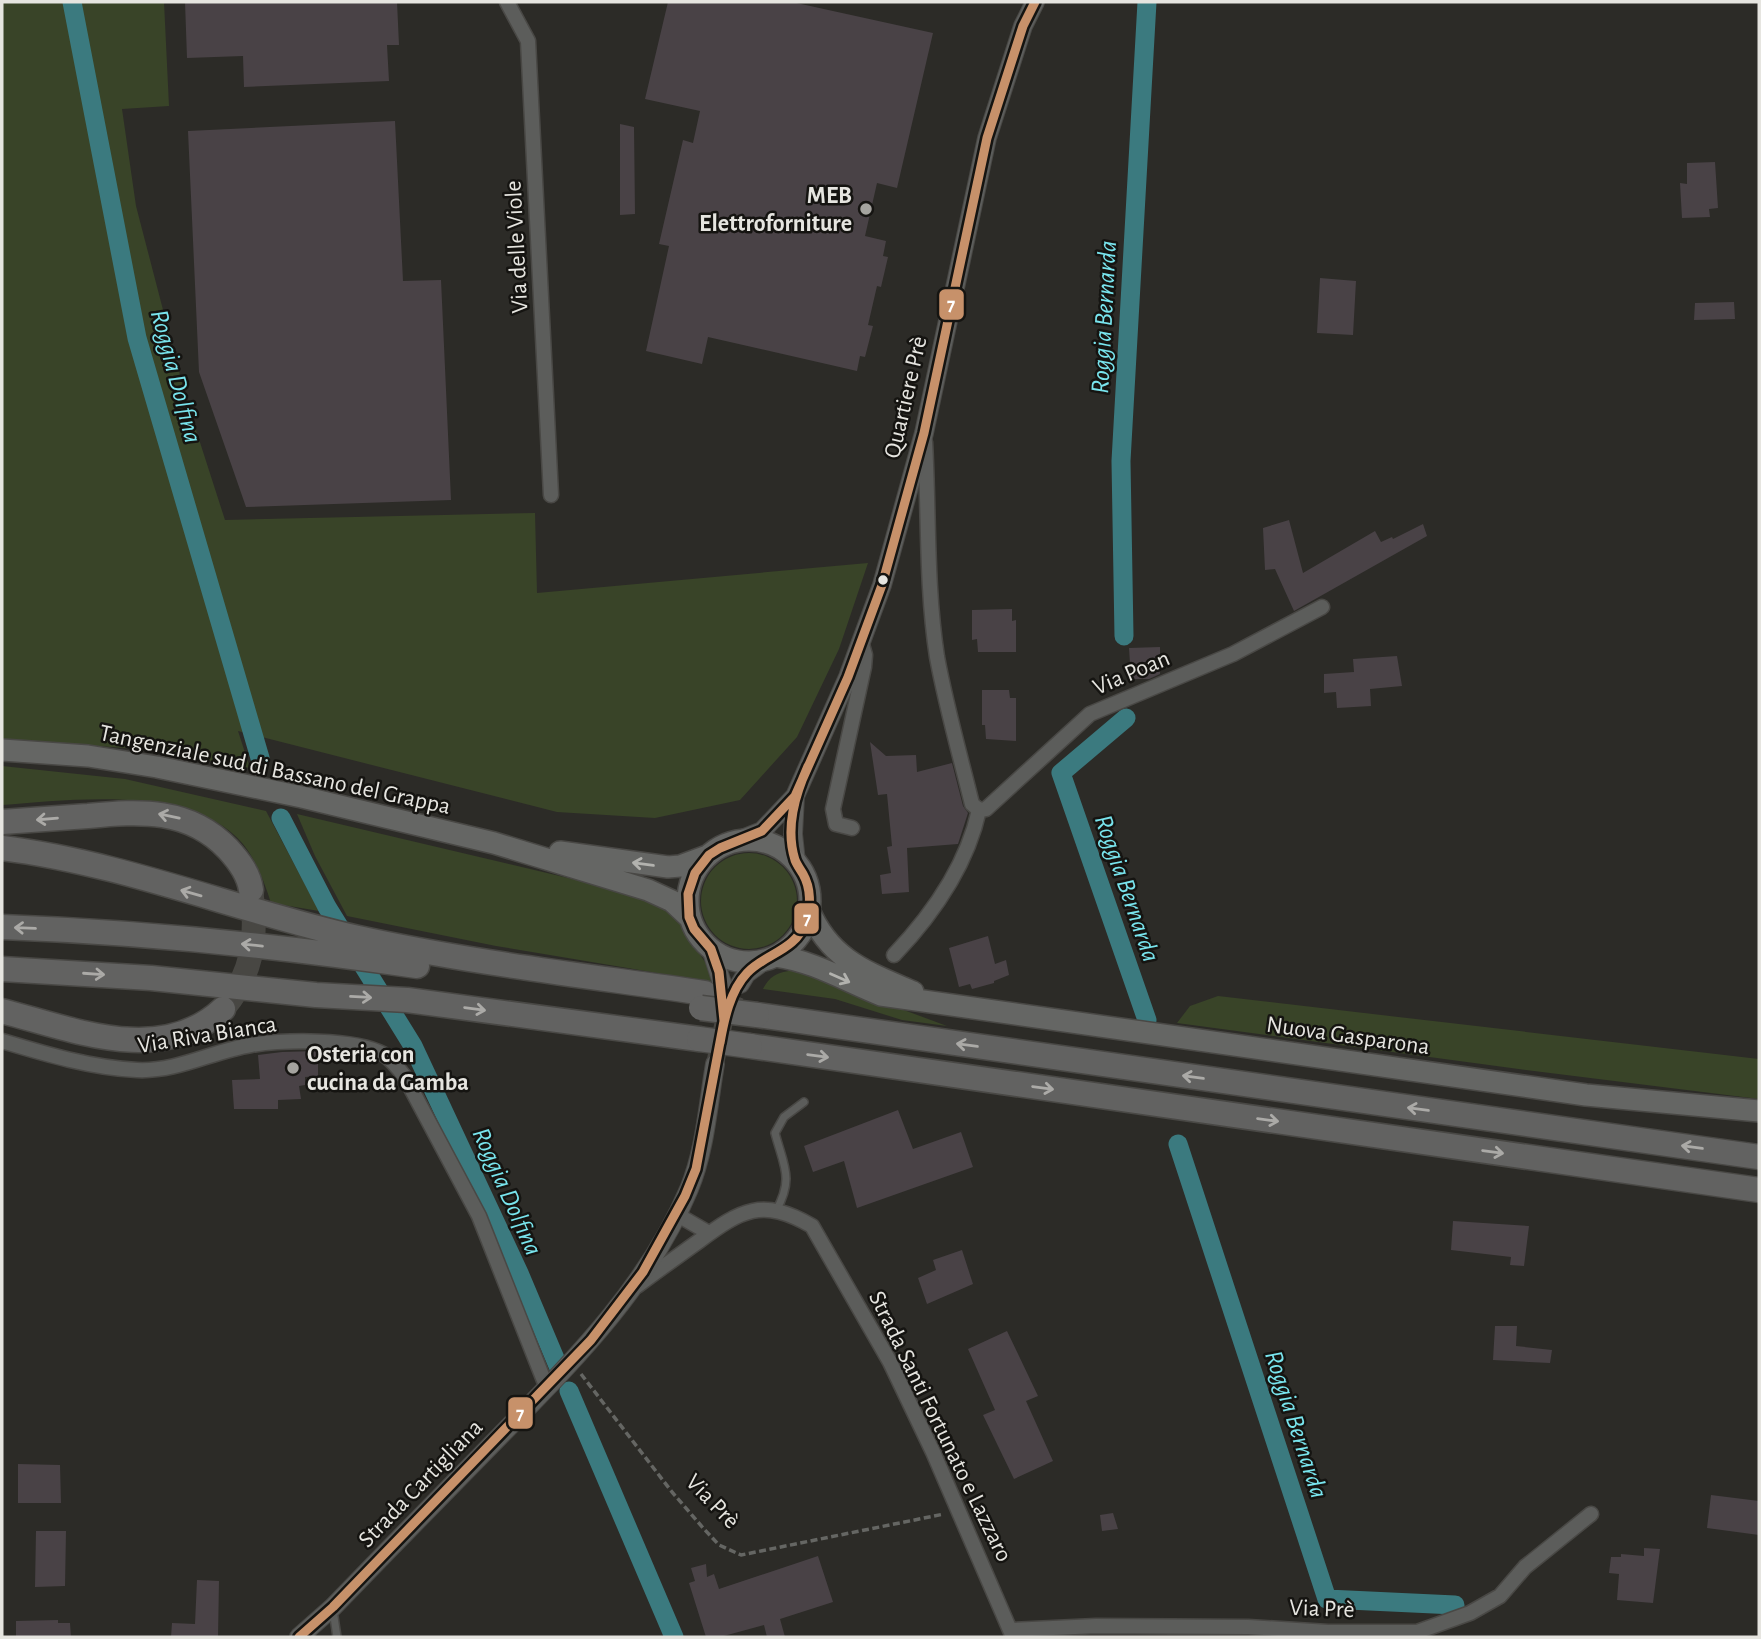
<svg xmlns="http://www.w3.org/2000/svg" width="1761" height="1639" font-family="'Alegreya Sans',sans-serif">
<rect width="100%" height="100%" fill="#2c2b27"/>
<path fill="#394428" d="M2,2H164L169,106L122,109L136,206L187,402L225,520L535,513L537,593L868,563L839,649L797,737L740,800L655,818L557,812L238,731L250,768L152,750L2,739Z
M2,766L125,779L266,811L319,911L271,903C265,884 256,860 243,844C193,784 72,800 2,805Z
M297,814L640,895L680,915L691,941L709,968L711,982L496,946L347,916L315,856Z
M701 901a48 48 0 1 1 96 0a48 48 0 1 1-96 0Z
M796,970L947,1026L902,1020L835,999L763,989C771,974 779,972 796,970Z
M1218,996L1759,1059V1099L1534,1071L1177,1023L1190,1006Z"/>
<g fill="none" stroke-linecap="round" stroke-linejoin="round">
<path stroke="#3b7a7f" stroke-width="19" d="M72,2L137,338L260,758
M1124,636L1121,461L1147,2
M1126,718L1061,773L1147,1020
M281,818L327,907L413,1046L519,1273L559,1368
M1178,1144L1327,1599L1455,1605
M569,1391L674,1637"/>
</g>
<path fill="#494246" d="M185,2H397L399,45H387L389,81L244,87L243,56L187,58Z
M668,2H792L933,33L897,188L877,183L865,236L886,241L883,256L888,257L881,287L877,286L868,325L873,326L865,357L860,356L857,371L708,337L702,364L646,351L669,246L659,244L683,140L693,143L700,111L645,99Z
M395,121L403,281L441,280L451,500L246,507L199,372L188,131Z
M620,124L634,127L635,214L620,215Z
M1715,162L1718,208L1709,209L1710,217L1682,218L1680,183L1687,184V163Z
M1320,278L1356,281L1353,335L1317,333Z
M1734,302L1735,319L1694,320L1695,303Z
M1289,520L1303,573L1375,531L1381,542L1392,537L1393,539L1423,524L1427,536L1294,611L1275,569L1265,570L1263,528Z
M1012,609V621L1016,620V652H978L977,639L972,640V610Z
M1160,647V674L1149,679H1131L1129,648Z
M1397,656L1402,686L1370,689L1371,706L1337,708L1336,692L1324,693V674L1354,672L1353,659Z
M982,690H1009L1010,698H1016V741L986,739L985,725H982Z
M870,742L886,756L916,755L917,772L952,763L963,806L968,813L958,844L907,848L909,892L882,894L880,875L891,873L887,847L892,846L887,794L878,795Z
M988,936L995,964L1006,960L1009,975L994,981V983L972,989L970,984L959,987L949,948Z
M318,1051V1076L305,1077V1085L299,1086L301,1099L278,1100V1109H234L232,1080L260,1079L258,1055L282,1052Z
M898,1110L913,1149L961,1132L973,1167L857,1208L844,1161L813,1172L804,1146Z
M1453,1221L1529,1226L1524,1266L1510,1265L1511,1257L1451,1250Z
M962,1250L973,1284L927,1304L918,1278L936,1270L933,1260Z
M1495,1326H1517L1516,1346L1552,1350L1550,1363L1493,1360Z
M1007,1331L1038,1396L1026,1401L1053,1461L1014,1479L983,1415L995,1410L968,1349Z
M18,1464L60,1465L61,1503H18Z
M1711,1495L1759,1501V1535L1707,1528Z
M1113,1513L1118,1529L1102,1531L1100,1515Z
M36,1531H66L65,1586L35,1587Z
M1644,1548L1660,1549L1653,1603L1617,1600L1619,1574L1609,1573L1611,1557H1621V1554L1644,1556Z
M818,1556L833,1602L780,1619L785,1637H767L764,1625L720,1637H706L689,1583L695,1581L691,1568L706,1564L707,1577L714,1574L719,1589Z
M197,1580L219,1581L218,1637H171L172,1623L195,1624Z
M58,1620V1623H70L71,1637H16V1621Z"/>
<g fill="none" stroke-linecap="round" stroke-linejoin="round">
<path stroke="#484743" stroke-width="18" stroke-dasharray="18 9" stroke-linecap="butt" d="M715,1064L724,1021L740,984"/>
<path stroke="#484743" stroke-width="24" stroke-dasharray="24 12" stroke-linecap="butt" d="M223,1009C253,974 258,936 251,890"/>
<g stroke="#494845" stroke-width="10">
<path id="service" d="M776,1211C794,1178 784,1167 775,1133L784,1117L804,1102
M333,1610L337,1637"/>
</g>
<g stroke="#494845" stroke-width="17">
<path id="minor" d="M507,2L528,41L551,495
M925,442C929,514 926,586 937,657C946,706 960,755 972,804L979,810L986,809L1090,714L1233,654L1322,607
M852,828L836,824L833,809L864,667L865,655L861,641
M894,955C933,914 967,865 979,810
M2,1041C45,1054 92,1068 137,1070C177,1072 213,1051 251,1045C284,1040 354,1038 383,1054C392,1060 399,1069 405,1077L479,1216L547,1388
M676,1214L709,1233
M637,1286C657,1271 678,1256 699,1241C741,1210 762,1197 812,1226L890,1362L933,1452L1013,1637
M1011,1630L1096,1626L1248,1627L1328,1632H1417L1470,1613L1500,1596L1525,1567L1591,1514"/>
</g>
<g stroke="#494845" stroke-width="20">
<path id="tertiary" d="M795,796L793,834L796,862
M732,843L762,831L795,796L848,677L882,585L924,433L987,138L1023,26L1035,2
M711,949L722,983
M740,984L746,974L765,960
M299,1637L333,1607C387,1551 442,1495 496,1440C571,1363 647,1289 689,1189C705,1151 708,1105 715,1064"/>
</g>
<g stroke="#494845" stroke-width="24">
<path id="primary" d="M2,750L88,756L157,767L302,797L494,843L648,890L672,901L689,917
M688 901a61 61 0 1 1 122 0a61 61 0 1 1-122 0Z
M560,852L668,867L680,866L707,856
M809,910C830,960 867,972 913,992
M776,956C813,961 846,981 881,995L1586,1095L1759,1111"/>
</g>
<g stroke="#494845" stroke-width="27">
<path id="motorway" d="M2,822C30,820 59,818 88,816C140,811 189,808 228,849C239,861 249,874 251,890
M2,848C123,863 239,911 358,938C472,963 589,976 705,993
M2,927C141,932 279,946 417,966
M2,969L151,978L316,995L407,1000L699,1039
M2,1011C72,1029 161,1067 223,1009
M757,1015L1759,1157
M750,1046L1759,1190"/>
</g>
<path stroke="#656663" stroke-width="3.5" stroke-dasharray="7 3.5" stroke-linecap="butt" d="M581,1374L672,1492L704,1529L719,1545L741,1555L944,1514"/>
<use href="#service" stroke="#5c5d5b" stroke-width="7"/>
<use href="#minor" stroke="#5c5d5b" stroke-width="14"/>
<use href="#tertiary" stroke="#5c5d5b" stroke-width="18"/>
<use href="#primary" stroke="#656664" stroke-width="21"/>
<use href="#motorway" stroke="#626261" stroke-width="24"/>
<g stroke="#494845" stroke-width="27" stroke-linecap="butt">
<path id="motorway-bridge" d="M701,1008L757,1015
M699,1039L750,1046"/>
</g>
<use href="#motorway-bridge" stroke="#626261" stroke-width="24"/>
<g stroke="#151411" stroke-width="14">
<path id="bus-1" d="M720,1043C724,1020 730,991 747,973C766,953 796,951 806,921C811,906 811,888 803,874C800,869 797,865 795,860C785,828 795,795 808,766
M299,1637L333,1607L591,1340L643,1272L685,1196L696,1169L724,1021L719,972L711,949L694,929L689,917L688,894L695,873L709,855L720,848L762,831L795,796L848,677L882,585L924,433L987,138L1023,26L1035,2"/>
</g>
<use href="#bus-1" stroke="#c7916a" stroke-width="9"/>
</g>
<defs><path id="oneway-shaft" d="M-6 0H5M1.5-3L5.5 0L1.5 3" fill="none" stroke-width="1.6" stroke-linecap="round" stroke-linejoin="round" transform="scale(1.75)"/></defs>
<g stroke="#abaaa7">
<use href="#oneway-shaft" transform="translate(169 816) rotate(-168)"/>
<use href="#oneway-shaft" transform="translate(47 819) rotate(175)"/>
<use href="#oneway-shaft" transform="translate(191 893) rotate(-164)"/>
<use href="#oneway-shaft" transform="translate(25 928) rotate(-178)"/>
<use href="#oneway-shaft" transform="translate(252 945) rotate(-174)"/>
<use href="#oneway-shaft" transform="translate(94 974) rotate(4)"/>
<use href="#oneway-shaft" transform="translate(361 997) rotate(3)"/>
<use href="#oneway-shaft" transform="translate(475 1009) rotate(8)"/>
<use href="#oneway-shaft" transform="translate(967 1045) rotate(-172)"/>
<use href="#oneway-shaft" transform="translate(818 1056) rotate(8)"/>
<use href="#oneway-shaft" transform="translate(1193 1077) rotate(-172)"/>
<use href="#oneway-shaft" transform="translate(1043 1088) rotate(8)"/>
<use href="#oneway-shaft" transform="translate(1418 1109) rotate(-172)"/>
<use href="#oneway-shaft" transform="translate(1268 1120) rotate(8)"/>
<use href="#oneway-shaft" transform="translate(1692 1147) rotate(-172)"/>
<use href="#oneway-shaft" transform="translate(1493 1152) rotate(8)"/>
</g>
<g stroke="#b2b2ae">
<use href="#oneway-shaft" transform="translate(643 864) rotate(-172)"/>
<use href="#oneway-shaft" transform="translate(840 978) rotate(24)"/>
</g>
<g fill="#a5a49f" stroke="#151411" stroke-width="2.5">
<circle cx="866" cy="209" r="7"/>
<circle cx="293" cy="1068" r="7"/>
</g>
<circle fill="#e6e5e0" stroke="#151411" stroke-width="2.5" cx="883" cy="580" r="6"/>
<g text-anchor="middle" stroke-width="5" stroke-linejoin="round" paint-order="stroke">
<g font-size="24" font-weight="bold" fill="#e6e5e0" stroke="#151411" text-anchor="end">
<text x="852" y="203">MEB<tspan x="852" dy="28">Elettroforniture</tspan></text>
<text x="307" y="1062" text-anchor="start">Osteria con<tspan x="307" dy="28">cucina da Gamba</tspan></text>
</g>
<g font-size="24" fill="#e6e5e0" stroke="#151411">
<text transform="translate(516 247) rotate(-93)" y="8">Via delle Viole</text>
<text transform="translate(905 397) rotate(-77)" y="8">Quartiere Prè</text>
<text transform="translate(1131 672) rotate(-23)" y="8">Via Poan</text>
<text transform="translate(275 769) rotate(12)" y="8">Tangenziale sud di Bassano del Grappa</text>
<text transform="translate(207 1034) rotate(-9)" y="8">Via Riva Bianca</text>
<text transform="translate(1348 1035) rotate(8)" y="8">Nuova Gasparona</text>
<text transform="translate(941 1426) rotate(64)" y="8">Strada Santi Fortunato e Lazzaro</text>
<text transform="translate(420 1483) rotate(-46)" y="8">Strada Cartigliana</text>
<text transform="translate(713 1501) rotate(46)" y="8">Via Prè</text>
<text transform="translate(1322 1608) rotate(2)" y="8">Via Prè</text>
</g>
<g font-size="26" font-style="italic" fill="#79e5ee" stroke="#151411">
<text transform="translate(1103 317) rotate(-87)" y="9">Roggia Bernarda</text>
<text transform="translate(177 376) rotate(75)" y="9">Roggia Dolfina</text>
<text transform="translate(1128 888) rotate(71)" y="9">Roggia Bernarda</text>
<text transform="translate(508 1191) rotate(66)" y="9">Roggia Dolfina</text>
<text transform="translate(1297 1424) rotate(72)" y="9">Roggia Bernarda</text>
</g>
</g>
<g stroke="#151411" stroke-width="2.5">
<rect x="938" y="288" width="27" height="33" rx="7" fill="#c7916a"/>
<rect x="793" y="902" width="27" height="33" rx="7" fill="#c7916a"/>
<rect x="507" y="1396" width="27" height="34" rx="7" fill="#c7916a"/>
</g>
<g font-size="19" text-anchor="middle" font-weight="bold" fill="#fff">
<text x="951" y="311">7</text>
<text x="807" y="925">7</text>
<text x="520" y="1420">7</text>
</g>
<rect width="1761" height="1639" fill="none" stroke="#e6e5e0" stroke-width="7"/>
</svg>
